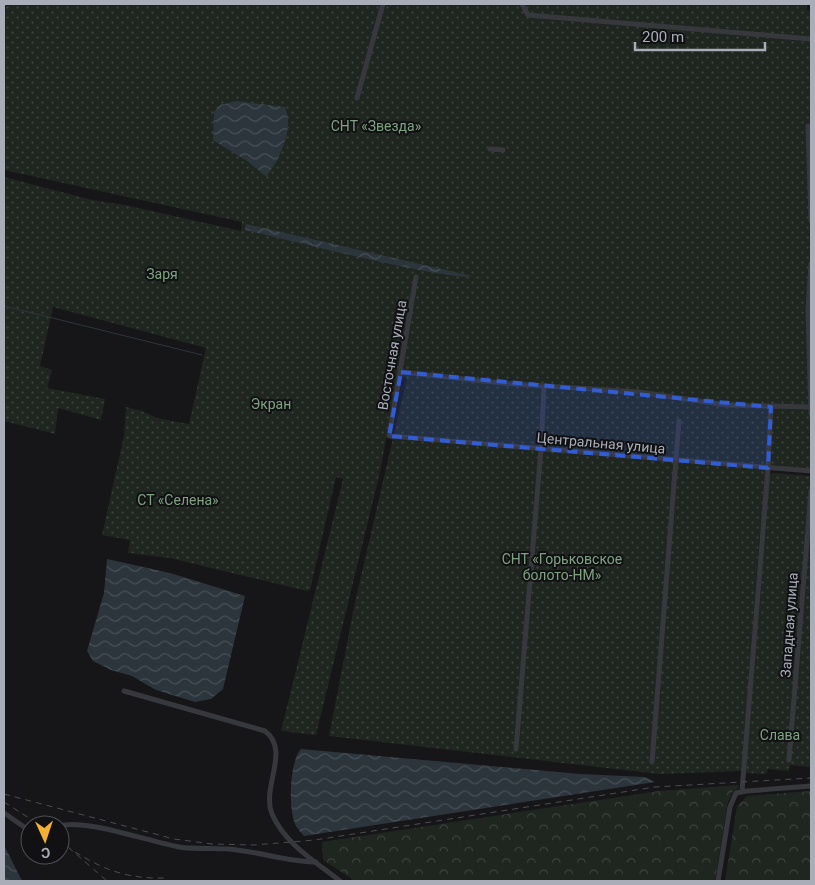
<svg xmlns="http://www.w3.org/2000/svg" width="815" height="885" font-family="Roboto,sans-serif">
<defs>
<pattern id="forest-crowns" width="20" height="18" patternUnits="userSpaceOnUse" patternTransform="scale(1.25)"><rect width="20" height="18" fill="#1e261f"/><path d="M2 6a3 3 0 1 1 6 0M12 15a3 3 0 1 1 6 0" fill="none" stroke="#3c433d"/></pattern>
<pattern id="garden-dots" width="8" height="8" patternUnits="userSpaceOnUse" patternTransform="scale(1.25)"><rect width="8" height="8" fill="#1e261f"/><path d="M2 2h.1M6 6h.1" fill="none" stroke="#3c433d" stroke-width="1.8" stroke-linecap="round"/></pattern>
<pattern id="water-waves" width="16" height="10" patternUnits="userSpaceOnUse" patternTransform="scale(1.25)"><rect width="16" height="10" fill="#2c353c"/><path d="M0 5q4-4 8 0t8 0" fill="none" stroke="#485056"/></pattern>
</defs>
<rect width="100%" height="100%" fill="#161618"/>
<path fill="url(#forest-crowns)" d="M739,785L738,789L733,791L728,802L715,881H355L323,860L322,842L659,791Z
M811,791V881H725L737,806L747,796Z"/>
<path fill="url(#garden-dots)" d="M4,4H807V10L811,11V470L768,467L759,542L742,771L659,774L329,736L355,602L407,378L398,375L380,472L316,735L281,731L343,479L336,477L310,590L307,591L170,558L128,553L130,540L102,535L124,436L126,407L142,411L157,418L189,424L206,348L53,307L40,366L52,370L47,388L105,399L101,420L58,408L55,434L4,421V177L92,200L125,205L241,231L242,222L4,170Z
M775,473L811,476V767L790,765L789,771L768,769L766,774L745,773L769,478L770,474Z"/>
<path fill="url(#water-waves)" d="M237,101L285,107C293,125 284,147 275,164C272,169 268,172 267,177L247,161L213,140L214,112L220,105Z
M246,224L472,276C456,283 277,237 245,230Z
M107,559L170,573L245,596L223,689L211,699L195,702L156,690L132,676L111,670L93,661L87,651L104,593Z
M301,749L580,774L645,777L655,782L304,836C302,833 298,830 296,826C288,811 289,762 301,749Z
M4,845L22,881H4Z"/>
<g fill="none" stroke-linecap="round" stroke-linejoin="round">
<path stroke="#2c353c" stroke-width="1" d="M4,306L202,355"/>
<path stroke="#37383d" stroke-width="5" d="M522,4L528,15L811,39
M357,98L383,4
M808,126L811,221
M490,149L503,150
M811,264L808,310L811,414
M416,277L389,436L811,471
M401,372L502,383L639,392L727,405L811,407
M124,691L265,731C291,751 261,787 272,814C285,844 316,862 340,881
M516,749L541,449L544,386
M789,760L811,491
M652,762L679,421
M742,791L768,468L771,407
M4,813L30,831
M60,826C83,818 151,842 179,847C198,850 218,847 237,850C264,853 288,862 316,862
M718,881L730,807L736,793L747,791L811,786"/>
<path stroke="#4a4c52" stroke-width="1" stroke-dasharray="6 5" stroke-linecap="butt" d="M4,794L174,839L212,844L254,845L315,840L655,787L811,778
M4,802L40,825
M60,840L107,881
M75,852C106,871 129,879 165,878"/>
</g>
<path fill="#325cd3" fill-opacity="0.2" stroke="#325cd3" stroke-width="4" stroke-dasharray="10 6" stroke-linejoin="round" d="M401,372L771,407L768,468L389,436Z"/>
<g text-anchor="middle" stroke-width="4" stroke-linejoin="round" paint-order="stroke">
<g font-size="14" fill="#7fa381" stroke="#111113">
<text x="376" y="131">СНТ «Звезда»</text>
<text x="162" y="279">Заря</text>
<text x="271" y="409">Экран</text>
<text x="178" y="505">СТ «Селена»</text>
<text x="562" y="564">СНТ «Горьковское<tspan x="562" dy="16">болото-НМ»</tspan></text>
<text x="780" y="740">Слава</text>
</g>
<g font-size="14" fill="#a8adb8" stroke="#111113">
<text transform="translate(392 355) rotate(-80)" y="5">Восточная улица</text>
<text transform="translate(601 443) rotate(5)" y="5">Центральная улица</text>
<text transform="translate(789 625) rotate(-86)" y="5">Западная улица</text>
</g>
</g>
<rect width="815" height="885" fill="none" stroke="#a8adb8" stroke-width="10"/>
<g transform="translate(45 840) rotate(177)"><circle r="24" fill="#111113" stroke="#4d4f55"/>
<path d="M0-4L9 19L0 12L-9 19Z" fill="#f2b134"/>
<text y="-8" font-size="14" font-weight="bold" text-anchor="middle" fill="#a8adb8">С</text>
</g>
<path d="M635 42v8h130v-8" fill="none" stroke="#a8adb8" stroke-width="2.5"/>
<text x="642" y="42" font-size="15" fill="#a8adb8" stroke="#111113" stroke-width="4" paint-order="stroke">200 m</text>
</svg>
